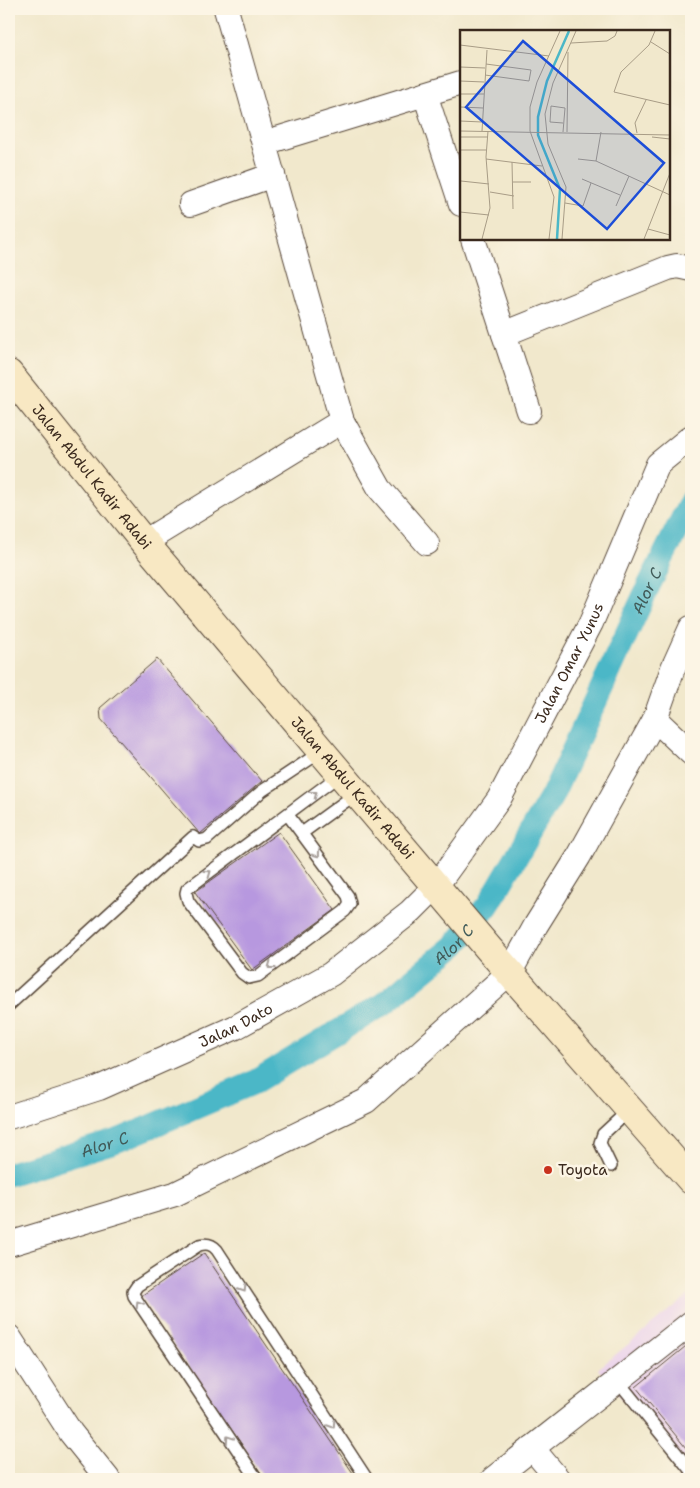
<svg xmlns="http://www.w3.org/2000/svg" width="700" height="1488" font-family="'Shantell Sans',sans-serif">
<rect width="100%" height="100%" fill="#fcf5e5"/>
<filter id="ink" filterUnits="userSpaceOnUse"><feTurbulence type="fractalNoise" baseFrequency=".02" numOctaves="2"/><feDisplacementMap in="SourceGraphic" scale="10" xChannelSelector="R" yChannelSelector="G"/><feConvolveMatrix kernelMatrix="1 2 1 2 8 2 1 2 1" color-interpolation-filters="sRGB"/></filter>
<filter id="wash" filterUnits="userSpaceOnUse"><feTurbulence type="fractalNoise" baseFrequency=".0096" numOctaves="4" result="noise"/><feDisplacementMap in="SourceGraphic" scale="20" xChannelSelector="R" yChannelSelector="G"/><feGaussianBlur stdDeviation="1.12" result="paint"/><feColorMatrix in="noise" values="0 0 0 0 0 0 0 0 0 0 0 0 0 0 0 0 0 1.4 0 .05"/><feComposite in="paint" operator="in"/></filter>
<g filter="url(#wash)">
<rect width="100%" height="100%" fill="#f1e8cc"/>
<path fill="#ead1ec" d="M691,1293V1479H687L598,1369Z"/>
<g fill="none" stroke-linecap="round" stroke-linejoin="round">
<path stroke="#4bb7c7" stroke-width="24" id="s1" d="M9,1174L119,1140L251,1084L382,1005L455,945L488,905L552,796L649,585L691,501"/>
</g>
<g id="blocks">
<path fill="#b798df" d="M157,659L262,781L200,834L101,719L100,708Z
M279,832L335,910L252,970L195,892Z
M204,1253L357,1479H265L141,1296Z
M691,1342V1454L636,1387Z"/>
</g>
</g>
<g filter="url(#ink)">
<use href="#blocks" fill-opacity="0" stroke="#564638" stroke-width="1"/>
<g fill="none" stroke-linecap="round" stroke-linejoin="round">
<g stroke="#564638" stroke-width="14">
<path id="service" d="M288,815L348,896L350,904L345,911L258,976L249,978L242,973L188,901L186,893L187,889L341,774
M302,833L357,793
M9,1005L193,837L199,841L207,839L262,791L322,751
M611,1166L600,1143L603,1134L630,1109
M618,1381L691,1471
M257,1479L134,1296L133,1292L137,1286L199,1245C207,1243 212,1244 217,1250L367,1479"/>
</g>
<g stroke="#564638" stroke-width="26">
<g id="minor">
<path d="M226,9L342,421L380,489L427,543"/>
<path d="M425,94L461,204"/>
<path d="M264,143L461,83"/>
<path d="M191,204L273,175"/>
<path d="M473,239L529,411"/>
<path d="M504,334L668,268L677,266L691,269"/>
<path d="M144,542L342,421"/>
<path d="M655,719L691,753"/>
<path id="s2" d="M9,1117L99,1088L236,1027L331,974L410,912L436,886L499,799L591,623L658,464L691,437"/>
<path d="M9,1244L175,1194L366,1101L510,972L536,925L579,856L655,719L673,668L691,628"/>
<path d="M9,1337L71,1433L108,1479"/>
<path d="M532,1448L558,1479"/>
<path d="M493,1479L691,1323"/>
</g>
</g>
<g stroke="#564638" stroke-width="30">
<g id="secondary">
<path id="s3" d="M9,374L144,542L489,949L691,1180"/>
</g>
</g>
<use href="#service" stroke="#fff" stroke-width="11"/>
<use href="#minor" stroke="#fff" stroke-width="24"/>
<use href="#secondary" stroke="#f8e8c3" stroke-width="28"/>
</g>
<defs><path id="oneway-chevron" d="M-2-3.5L2.5 0L-2 3.5" fill="none" stroke-width="1.6" stroke-linecap="round" stroke-linejoin="round" transform="scale(1.25)"/></defs>
<g stroke="#a79f9a">
<use href="#oneway-chevron" transform="translate(314 794) rotate(-37)"/>
<use href="#oneway-chevron" transform="translate(317 854) rotate(53)"/>
<use href="#oneway-chevron" transform="translate(208 873) rotate(-36)"/>
<use href="#oneway-chevron" transform="translate(271 966) rotate(143)"/>
<use href="#oneway-chevron" transform="translate(243 1289) rotate(57)"/>
<use href="#oneway-chevron" transform="translate(139 1304) rotate(-123)"/>
<use href="#oneway-chevron" transform="translate(332 1425) rotate(57)"/>
<use href="#oneway-chevron" transform="translate(229 1439) rotate(-124)"/>
</g>
</g>
<circle fill="#c8321e" stroke="#fcf5e5" stroke-width="2" cx="548" cy="1170" r="5"/>
<g text-anchor="middle" stroke-width="5" stroke-linejoin="round" paint-order="stroke">
<g font-size="15" fill="#3b2a1e" stroke="#fcf5e5">
<text dy="5" stroke="none"><textPath href="#s3" startOffset="132">Jalan Abdul Kadir Adabi</textPath></text>
<text dy="5" stroke="none"><textPath href="#s2" startOffset="751">Jalan Omar Yunus</textPath></text>
<text dy="5" stroke="none"><textPath href="#s3" startOffset="538">Jalan Abdul Kadir Adabi</textPath></text>
<text dy="5" stroke="none"><textPath href="#s2" startOffset="245">Jalan Dato</textPath></text>
</g>
<g font-size="15" fill="#3b2a1e" stroke="#fcf5e5" text-anchor="start">
<text x="558" y="1175">Toyota</text>
</g>
<g font-size="16" font-style="italic" fill="#415b59" stroke="#fcf5e5">
<text dy="6" stroke="none"><textPath href="#s1" startOffset="910">Alor C</textPath></text>
<text dy="6" stroke="none"><textPath href="#s1" startOffset="505">Alor C</textPath></text>
<text dy="6" stroke="none"><textPath href="#s1" startOffset="100">Alor C</textPath></text>
</g>
</g>
<g transform="translate(460 30)">
<rect width="210" height="210" fill="#f1e8cc"/>
<path fill="none" stroke="#4bb7c7" stroke-width="2.5" d="M97,209L100,159L78,105V87L87,51L109,1"/>
<path fill="none" stroke="#a89c86" stroke-width="1" d="M195,1L189,15L161,42L154,62L210,75M191,12L210,24M111,13L147,11L155,6L157,1M0,15L89,26M0,37L25,38M25,45L69,51L71,40L26,34M0,51L24,52M0,64H24M0,77L23,78M0,91L22,92M0,101L210,105M22,101L27,20M103,102L105,78L91,76L90,92L103,93M107,102L108,22M177,103L175,93L186,70M0,107H28M192,107L210,109M0,120H26M26,129L82,136M118,129L136,131L210,165M136,131L141,102M52,132L53,179M122,149L160,165M1,151L29,154M53,152H71M30,162L54,166M105,173L123,176L131,153M156,176L169,146M0,182L29,185M188,199L210,205M22,209L30,178L26,127L28,101M89,209L94,167L70,101V77L77,52L100,1M102,209L106,157L88,114L85,84L93,53L116,1M184,209L210,143"/>
<path fill="#1d4ed8" fill-opacity="0.15" stroke="#1d4ed8" stroke-width="2.5" d="M63,11L204,133L147,199L6,77Z"/>
<rect width="210" height="210" fill="none" stroke="#3b2a1e" stroke-width="2.5"/>
</g>
<rect width="700" height="1488" fill="none" stroke="#fcf5e5" stroke-width="30"/>
</svg>
